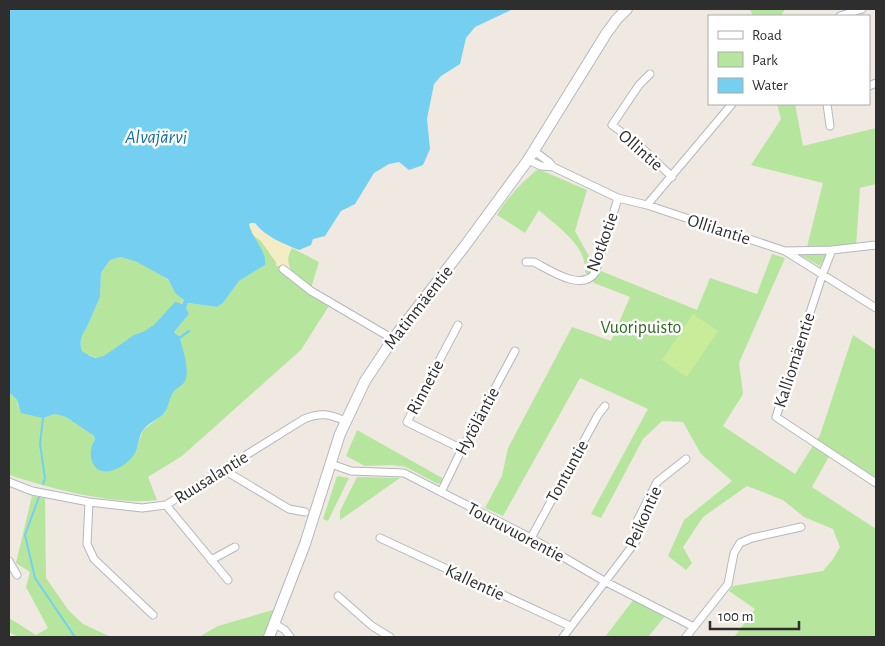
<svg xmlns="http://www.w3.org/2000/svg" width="885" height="646" font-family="'Alegreya Sans',sans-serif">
<rect width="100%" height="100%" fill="#efe9e1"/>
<path fill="#b6e59e" d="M750,9H785L781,16H753Z
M777,104H795L803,146L876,128V184L860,188L856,247L806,251L823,183L751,165L781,119Z
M538,169L587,190L575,231L596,269L697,310L710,278L757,294L772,254L785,258L739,363L743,394L723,426L795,474L820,435L853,335L876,350V480L832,451L812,487L876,529V637H734L755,609L729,591L733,586L823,571L833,559L840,547L833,529L804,517L783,500L747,486L703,517L683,547L692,563L686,570L668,556L684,520L732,481L701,454L683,422L662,421L643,439L601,518L591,514L648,409L580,378L503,516L485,508L502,476L508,448L572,327L611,341L630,297L594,283L585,272C587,245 557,227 539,210L525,233L497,215C508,197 521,183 538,169Z
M253,235L261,241L276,262L277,265L286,267L288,264V255L292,248L319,262L311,288L332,301L301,350L182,456L148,477L157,500C115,506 49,488 9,475V395L11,394L17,400L18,406L43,418L55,414L66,417L94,436L95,440L136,451L143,430L165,413L178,340L188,330L180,336L177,335L174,332L189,314L186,308L188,303L217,307L223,303L239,281L265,265L259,245Z
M827,253L820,266L798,254Z
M121,257C137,261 155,269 167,279C175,285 173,292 184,300C180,308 119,355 111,357C101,360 90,357 82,351C79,343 81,335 86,329L100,297L101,273L110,260Z
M357,430L444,479L443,482L438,484L406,467L393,465L365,466L346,456Z
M337,476L349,478L328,521L323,519Z
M357,477L400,478L340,520V511Z
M32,496L45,498L46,578L69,611L83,624L111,637H18L9,632V618L36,635L48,628L26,587L30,572L16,563Z
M634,599L666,615L648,637H605Z
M273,610L264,637H199L218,626Z"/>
<path fill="#f3ecc5" d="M252,222L261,232L292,248C287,257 287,262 292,272L286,267L276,266V262L261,241L253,235L248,225Z"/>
<path fill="#c9ec9a" d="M693,314L718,331L687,377L662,360Z"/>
<path fill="#75cff0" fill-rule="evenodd" d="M9,9H513L475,27L466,38L460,64L441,76L434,84L427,119L430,149L423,165L409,170L399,162L389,164L374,173L355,204L341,211L325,236L313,239L311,245L299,250C282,243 266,237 255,223H250L249,225C253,239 267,251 265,265L239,281L223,303L217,307L188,303L186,308L189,314L174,332L177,335L180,336L188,330L191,331L180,339C183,350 190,370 185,381C183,385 177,388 174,391C169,397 169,406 165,412C160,419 149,422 144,429C139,434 139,444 136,451C132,460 120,469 110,471C91,475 86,452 95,440L94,436L66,417L55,414L43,418L21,413L17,400L11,394L9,395ZM121,257L137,262L168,279L176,294L184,300L182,304L175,302L154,325L143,332L134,335L104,356L96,358L90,356L82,351C79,343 81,335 86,329L100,297L101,273L110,260Z"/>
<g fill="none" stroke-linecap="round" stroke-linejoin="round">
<path stroke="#75cff0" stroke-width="2" d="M43,418L40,444L45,478L43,484
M39,497L25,535L35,578L75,637"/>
<g stroke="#b4b7c1" stroke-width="9">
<path id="street" d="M840,16L862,9
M650,74L639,85L612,125L640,146L672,177
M869,86L876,83
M827,104L830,126
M534,151L549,162L553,167
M528,160L541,166L553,167L618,198L647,205L785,251L876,308
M647,205L732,104
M832,250L823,273L776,417L876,483
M786,251L832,250L876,245
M526,262H534C550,270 581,292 595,273L618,198
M283,269L311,291L393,339
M458,325L407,422L462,449
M331,464L351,471L404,473L531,538L604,581L694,627
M224,470L289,509L305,512
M9,482L32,491L89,502L142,508L166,505L304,419C320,412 330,414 345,421
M441,492L462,449L515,351
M89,502L87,544L94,559L153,615
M166,505L228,580
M380,538L570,626
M531,538L598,415L605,406
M211,560L235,547
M9,561L17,575
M338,596L372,626L390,637
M275,624L285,630L290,637
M563,637L636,541L637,521L657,482L686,459
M686,637L728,584L734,553L740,543L752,538L801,527"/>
</g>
<g stroke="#b4b7c1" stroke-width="12">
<path id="secondary" d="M269,637L305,544L340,434L365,381L393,339L464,247L528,160L606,34L617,19L627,9"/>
</g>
<use href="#street" stroke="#fff" stroke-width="7"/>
<use href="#secondary" stroke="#fff" stroke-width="10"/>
</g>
<g text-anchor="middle" stroke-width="5" stroke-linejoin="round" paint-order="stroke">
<g font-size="18" fill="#2e2e2e" stroke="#fff">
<text transform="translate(641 150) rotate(41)" y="6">Ollintie</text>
<text transform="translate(719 229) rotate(18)" y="6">Ollilantie</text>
<text transform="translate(602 242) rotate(-70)" y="6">Notkotie</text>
<text transform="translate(418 307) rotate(-52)" y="6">Matinmäentie</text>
<text transform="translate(794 360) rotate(-72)" y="6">Kalliomäentie</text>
<text transform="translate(425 387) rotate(-62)" y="6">Rinnetie</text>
<text transform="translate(477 421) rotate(-62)" y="6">Hytöläntie</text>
<text transform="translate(567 471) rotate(-61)" y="6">Tontuntie</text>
<text transform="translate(211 477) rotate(-32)" y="6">Ruusalantie</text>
<text transform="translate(643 517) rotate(-66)" y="6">Peikontie</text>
<text transform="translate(516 532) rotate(28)" y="6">Touruvuorentie</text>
<text transform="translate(475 582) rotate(25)" y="6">Kallentie</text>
</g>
<g font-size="18" fill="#2c6e1b" stroke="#fff">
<text x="641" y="333">Vuoripuisto</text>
</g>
<g font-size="19" font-style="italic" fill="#0d6fa3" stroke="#fff">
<text x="156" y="143">Alvajärvi</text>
</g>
</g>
<rect width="885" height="646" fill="none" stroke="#2e2e2e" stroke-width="20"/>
<rect x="708" y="15" width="162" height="90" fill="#ffffff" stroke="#ababab"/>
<rect x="718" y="31" width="25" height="8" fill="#ffffff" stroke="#ababab"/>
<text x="752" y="40" font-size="15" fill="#2e2e2e">Road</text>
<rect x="718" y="52" width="25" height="15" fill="#b6e59e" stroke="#ababab"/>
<text x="752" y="65" font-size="15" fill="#2e2e2e">Park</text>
<rect x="718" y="78" width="25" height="15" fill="#75cff0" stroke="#ababab"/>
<text x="752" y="90" font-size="15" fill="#2e2e2e">Water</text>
<path d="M710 621v8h89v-8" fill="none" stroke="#2e2e2e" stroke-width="2.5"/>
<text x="718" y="621" font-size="15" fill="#2e2e2e" stroke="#ffffff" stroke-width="4" paint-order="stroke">100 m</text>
</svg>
